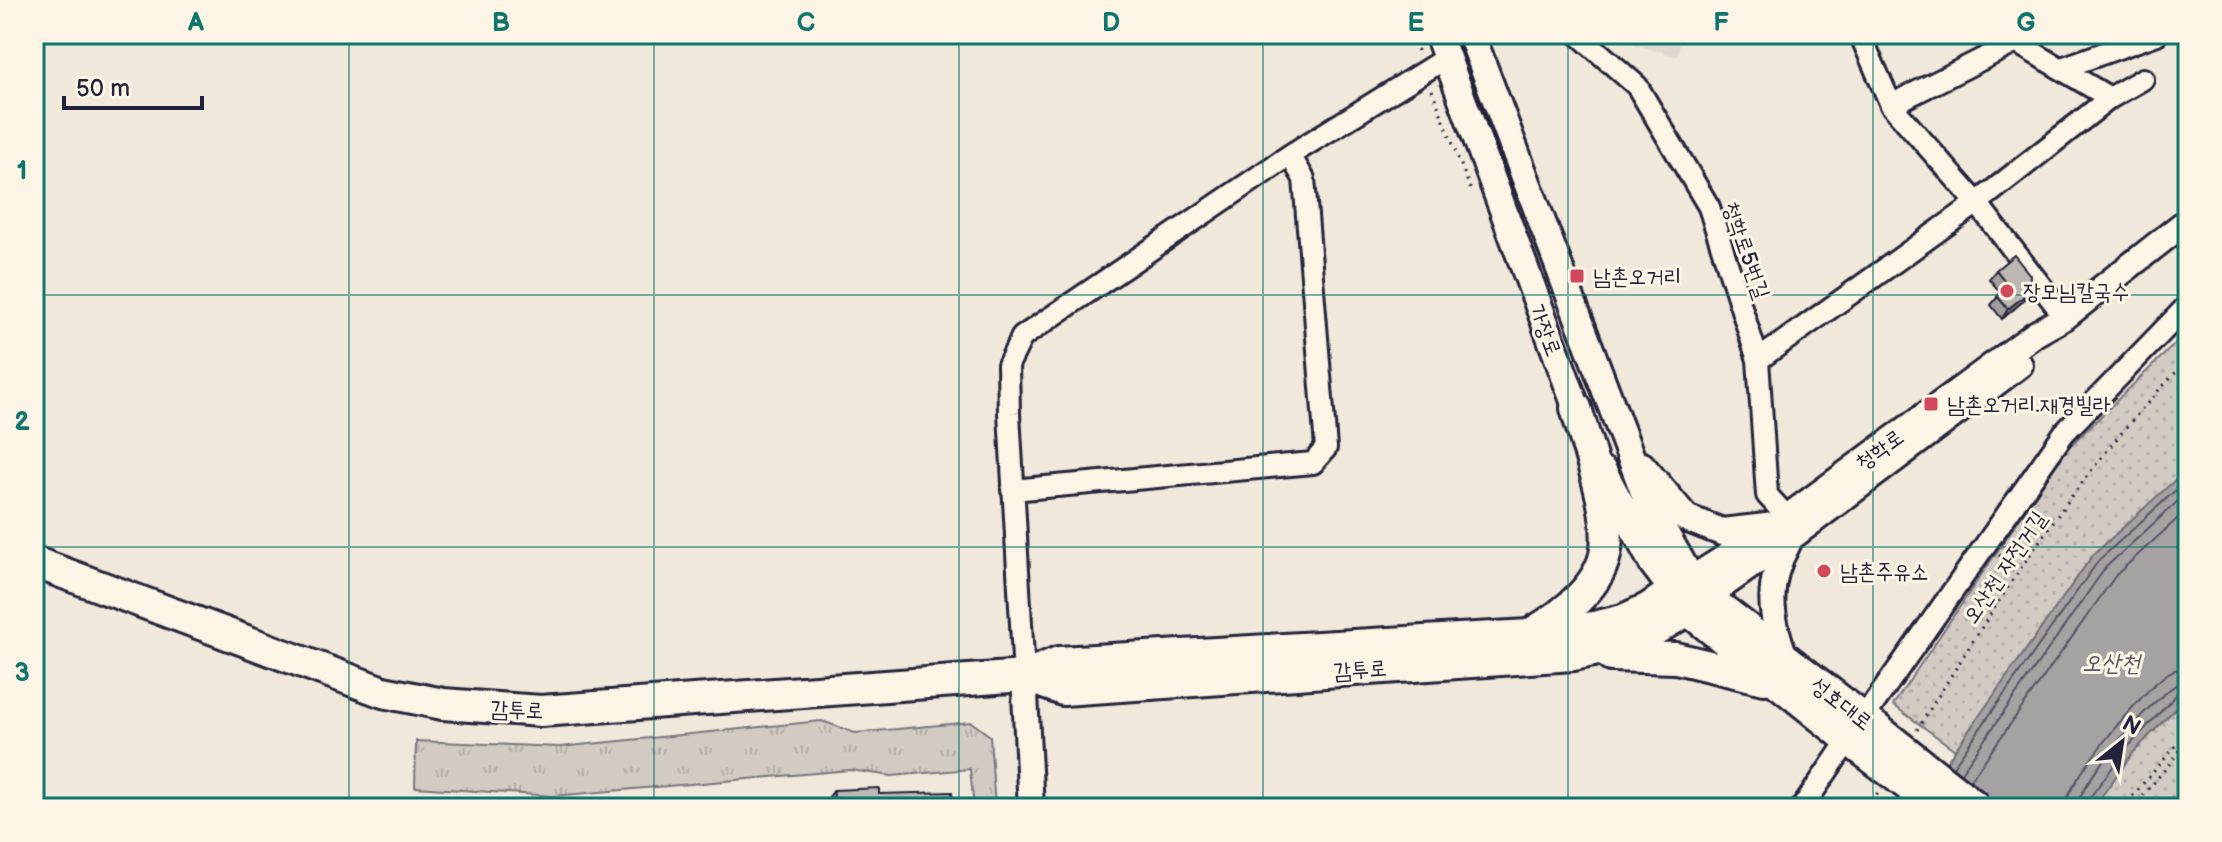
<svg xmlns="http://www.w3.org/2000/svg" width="2222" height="842" font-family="'Balsamiq Sans','Poor Story',sans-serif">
<defs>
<pattern id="grass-tufts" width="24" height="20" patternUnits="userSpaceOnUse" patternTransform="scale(2)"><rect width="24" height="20" fill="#d1cbc3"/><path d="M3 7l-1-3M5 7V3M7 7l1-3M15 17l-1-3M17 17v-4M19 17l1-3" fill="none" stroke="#b3aea8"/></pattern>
<pattern id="park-dots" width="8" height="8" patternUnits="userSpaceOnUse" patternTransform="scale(2)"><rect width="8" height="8" fill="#d1cbc3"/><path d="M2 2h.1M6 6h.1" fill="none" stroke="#b3aea8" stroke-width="1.8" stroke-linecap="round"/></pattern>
</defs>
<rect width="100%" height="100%" fill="#efe8db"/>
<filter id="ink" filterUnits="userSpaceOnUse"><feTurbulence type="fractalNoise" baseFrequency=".0125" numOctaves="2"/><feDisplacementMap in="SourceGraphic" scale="16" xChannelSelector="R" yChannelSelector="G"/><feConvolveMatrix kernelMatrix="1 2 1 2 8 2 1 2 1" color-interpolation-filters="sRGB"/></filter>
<g filter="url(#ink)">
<path fill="#e0d9cf" d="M1621,34H1682L1677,57L1621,40Z"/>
<path fill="url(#grass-tufts)" stroke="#7a767f" stroke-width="2" d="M822,721L855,733L971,722L990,736L995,808H974L970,769L892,776L850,770L554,796L415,787L416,741L560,747Z"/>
<path fill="url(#park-dots)" stroke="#7a767f" stroke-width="2" d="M2188,331V808H2035L1893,705L2066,450Z"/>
<path fill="#a6a2a2" stroke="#716f79" stroke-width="2" d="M2188,468V695L2133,753L2093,808H1914L2093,555Z"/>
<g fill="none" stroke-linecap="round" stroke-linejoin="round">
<path stroke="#575564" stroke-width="2" d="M1953,767L2099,560L2188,479
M1961,773L2106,567L2188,492
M1970,781L2116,575L2188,509
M2065,808C2066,782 2146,686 2170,672C2176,669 2181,668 2188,668
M2077,808C2078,783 2164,681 2188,680
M2087,808L2088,800L2127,748L2179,692L2188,690"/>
<g stroke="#22223b" stroke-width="26">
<path id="minor" d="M1578,34L1637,86L1709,207L1758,360L1767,495L1787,517
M1860,34L1891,105L1977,203L2110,98L2143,79
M2009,38L2110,98
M2062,68L2157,34
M1891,105L2032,34
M1758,360L1977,203L2065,317
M1012,490L1313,463L1326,448L1304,179L1290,155
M1024,676L1009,413L1008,365L1022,337L1290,155L1446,58
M1863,719L2064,433L2188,305
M1802,808L1849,739"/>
</g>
<g stroke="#22223b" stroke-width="30">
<path id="tertiary" d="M1691,579L1775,526L2035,334L2065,317L2188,220
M1693,607L1792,537L2020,365
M1786,659C1770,618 1765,584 1788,544
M1024,676L1031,808"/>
</g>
<g stroke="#22223b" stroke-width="32">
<path id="secondary" d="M1438,34L1584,428
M1471,34L1649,505L1691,579
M1642,466L1686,518L1722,532L1775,526
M1603,471L1653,564L1684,605"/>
</g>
<g stroke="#22223b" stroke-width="36">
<path id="primary" d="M34,562L383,692L443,704L541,711L1024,676L1059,662L1529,635L1594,627L1623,620L1649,608L1691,579L1707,598L1882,733
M1534,632C1563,615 1602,585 1606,549C1611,508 1587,448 1576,408
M1611,656L1676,658L1764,679
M1024,676L1063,690L1573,655L1632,643L1688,610L1861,749"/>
</g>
<path stroke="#22223b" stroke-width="3" stroke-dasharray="2 6" stroke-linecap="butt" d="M1412,34L1419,53
M1432,90L1471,191
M1999,555L2018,569
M1917,730C1998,601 2079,469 2188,360
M1868,808L1879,791
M2122,808L2188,732
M2133,808L2188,741"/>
<use href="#minor" stroke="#fcf5e5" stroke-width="20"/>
<use href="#tertiary" stroke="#fcf5e5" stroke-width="24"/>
<use href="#secondary" stroke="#fcf5e5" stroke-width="26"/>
<use href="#primary" stroke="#fcf5e5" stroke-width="30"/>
<g stroke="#22223b" stroke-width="36" stroke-linecap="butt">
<path id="primary-bridge" d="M1882,733L1977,808
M1861,749L1938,808"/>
</g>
<use href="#primary-bridge" stroke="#fcf5e5" stroke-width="30"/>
</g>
<path fill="#a29d9a" stroke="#22223b" stroke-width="2" d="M1996,270L2029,292L2022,302L2002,319L1991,305L2001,293L1989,279Z
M834,790L879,794L954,808H821Z"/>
<path fill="#84807d" stroke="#22223b" stroke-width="2" d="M2029,292L2022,302L2002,319L2008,309Z"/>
<path fill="#bcb7b3" stroke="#22223b" stroke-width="2" d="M2014,255L2030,275L2029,292L2008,309L1997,296L2009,286L1996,270Z
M879,788V794L952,792L954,808H833L834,790Z
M775,802L776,808H730L729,805Z
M526,804L528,808H513Z"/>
</g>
<path fill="none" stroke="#0f766e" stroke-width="2" stroke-opacity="0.55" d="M349,34V808M654,34V808M959,34V808M1263,34V808M1568,34V808M1873,34V808M34,295H2188M34,547H2188"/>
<g fill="#d1495b" stroke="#fcf5e5" stroke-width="3">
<rect x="1569" y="268" width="16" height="16" rx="4"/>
<circle cx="2007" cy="291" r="8"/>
<rect x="1923" y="396" width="16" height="16" rx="4"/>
<circle cx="1824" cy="571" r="8"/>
</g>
<g text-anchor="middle" stroke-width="6" stroke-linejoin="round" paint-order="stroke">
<g font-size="22" fill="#22223b" stroke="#fcf5e5">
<text transform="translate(1747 250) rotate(71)" y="8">청학로5번길</text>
<text transform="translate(1546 330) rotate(69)" y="8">가장로</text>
<text transform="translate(1879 449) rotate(-36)" y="8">청학로</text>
<text transform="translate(2004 567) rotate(-56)" y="8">오산천 자전거길</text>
<text transform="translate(1360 669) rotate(-4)" y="8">감투로</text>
<text transform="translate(1842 703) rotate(38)" y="8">성호대로</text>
<text transform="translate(517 709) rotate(2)" y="8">감투로</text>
</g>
<g font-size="22" fill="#22223b" stroke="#fcf5e5" text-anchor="start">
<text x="1593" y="284">남촌오거리</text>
<text x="2023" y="299">장모님칼국수</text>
<text x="1947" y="412">남촌오거리.재경빌라</text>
<text x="1840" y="579">남촌주유소</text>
</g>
<g font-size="24" font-style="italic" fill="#575564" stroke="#fcf5e5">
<text x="2111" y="671">오산천</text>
</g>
</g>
<rect width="2222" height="842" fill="none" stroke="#fcf5e5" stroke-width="88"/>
<g transform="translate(2122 742) rotate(30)" stroke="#fcf5e5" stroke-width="6" paint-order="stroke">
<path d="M0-6L14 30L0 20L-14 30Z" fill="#22223b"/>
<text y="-12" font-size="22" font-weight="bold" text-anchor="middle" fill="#22223b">N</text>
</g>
<path d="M64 96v12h138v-12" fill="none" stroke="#22223b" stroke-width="4"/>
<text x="76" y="96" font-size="24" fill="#22223b" stroke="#fcf5e5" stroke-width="6" paint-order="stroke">50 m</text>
<rect x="44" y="44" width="2134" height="754" fill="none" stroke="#0f766e" stroke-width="3"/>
<g font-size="26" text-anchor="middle" font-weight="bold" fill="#0f766e">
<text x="196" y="31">A</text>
<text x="501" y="31">B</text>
<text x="806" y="31">C</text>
<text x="1111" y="31">D</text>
<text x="1416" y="31">E</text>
<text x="1721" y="31">F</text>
<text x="2026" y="31">G</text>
<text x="22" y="179">1</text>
<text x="22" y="430">2</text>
<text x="22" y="681">3</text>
</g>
</svg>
